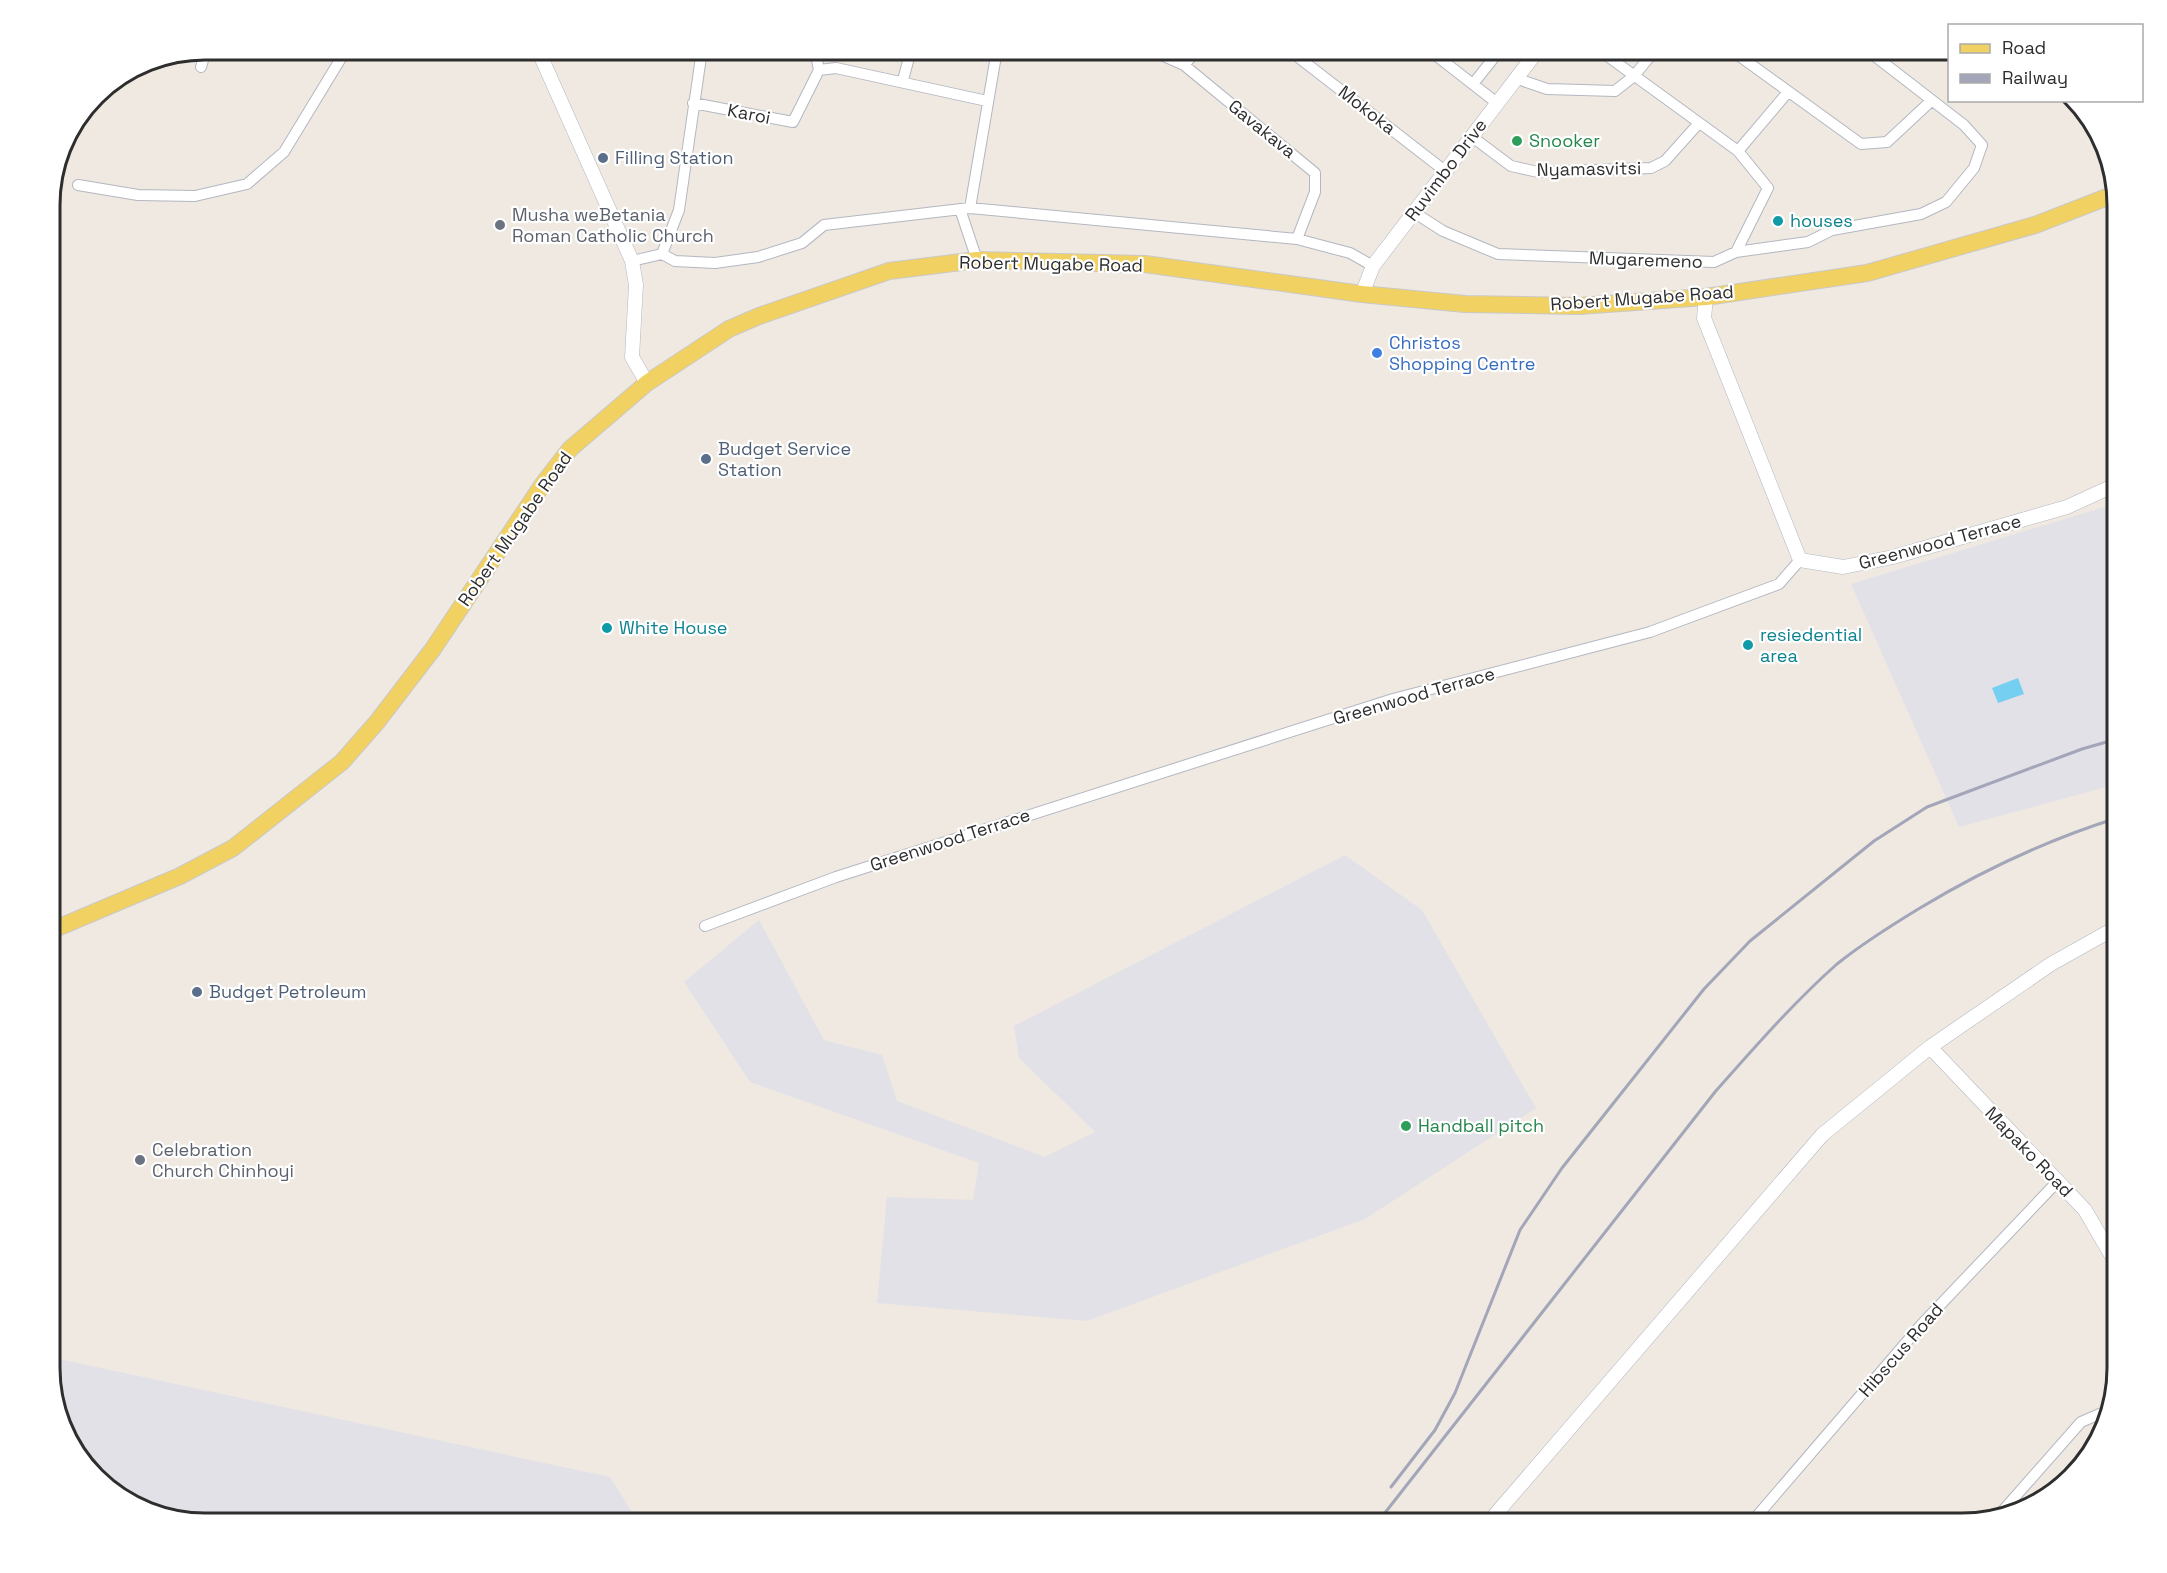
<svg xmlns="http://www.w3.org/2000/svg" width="2167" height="1573" font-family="'Space Grotesk',sans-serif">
<rect width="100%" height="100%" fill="#efe9e1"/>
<path fill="#e3e1e8" d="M2117,503V784L1959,827L1851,584Z
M1345,855L1422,910L1536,1108L1365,1219L1087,1321L877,1303L887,1197L973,1200L979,1163L750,1082L684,982L759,920L824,1040L882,1055L897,1101L1045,1157L1095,1132L1019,1058L1014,1026Z
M50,1357L610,1477L639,1523H205L155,1515L111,1492L70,1445L50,1378Z"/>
<path fill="#75cff0" d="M2018,678L2024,694L1998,703L1992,688Z"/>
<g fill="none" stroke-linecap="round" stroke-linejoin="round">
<g stroke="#b4b7c1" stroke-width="12">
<path id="minor" d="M815,50L819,70
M1150,50L1184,65L1315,173V192L1297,239
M1289,50L1445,171
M1429,50L1497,103
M1599,50L1738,151L1768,188L1736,252
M1731,50L1861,144L1887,142L1931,101
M1184,65L1197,50
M201,67L206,50
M1515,78L1547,89L1615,91L1634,76L1655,50
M903,80L911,50
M1473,84L1500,50
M693,103L793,122L819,70L836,68L987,101
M1471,136L1511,166L1538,172L1651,168L1665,161L1699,123
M1738,151L1788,92
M78,185L138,195L195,196L247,184L284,152L346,50
M970,208L997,50
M960,209L977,260
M1415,213L1443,231L1498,254L1714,262L1736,252L1808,242L1832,230L1921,214L1946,202L1974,168L1982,145L1964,125L1867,50
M662,254L675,261L715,263L758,257L802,243L824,225L970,208L1297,239L1350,253L1373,266
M632,261L662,254L679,210L702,50
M705,926L836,877L1393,699L1650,632L1779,584L1800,560
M1999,1515L2081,1422L2111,1409
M1751,1523L1922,1324L2057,1182"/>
</g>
<g stroke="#b4b7c1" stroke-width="15">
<path id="tertiary" d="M538,50L632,261L636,285L632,357L647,383
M1362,294L1373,266L1538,50
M1706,297L1704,318L1800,560L1843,567L1893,557L2067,507L2117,484
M1930,1047L2085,1210L2117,1265
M1488,1523L1822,1135L1930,1047L2051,964L2117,927"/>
</g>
<g stroke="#c9c9c9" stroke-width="18">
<path id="primary" d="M50,931L180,876L233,848L342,762L377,722L433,649L543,484L570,449L647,383L729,329L759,316L889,271L977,260L1145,264L1362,294L1465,304L1579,306L1706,297L1867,273L2035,225L2115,194"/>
</g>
<use href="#minor" stroke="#fff" stroke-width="10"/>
<use href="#tertiary" stroke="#fff" stroke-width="14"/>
<use href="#primary" stroke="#f2d163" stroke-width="16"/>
<path stroke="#a3a6b8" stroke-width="3" d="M1391,1487L1435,1430L1455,1393L1520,1230L1562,1168L1704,989L1750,941L1874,841L1927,807L2082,749L2117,739
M621,1515L626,1523
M1377,1523L1715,1092C1754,1048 1793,1003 1837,964C1863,943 1892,925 1920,908C1983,870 2047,840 2117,818"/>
</g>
<g fill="#2e9e5b" stroke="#fff" stroke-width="2">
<circle cx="1517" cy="141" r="6"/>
<circle cx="1406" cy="1126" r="6"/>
</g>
<g fill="#5c6f8a" stroke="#fff" stroke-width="2">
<circle cx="603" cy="158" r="6"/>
<circle cx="706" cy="459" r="6"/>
<circle cx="197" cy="992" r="6"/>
</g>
<g fill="#0f9aa8" stroke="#fff" stroke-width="2">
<circle cx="1778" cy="221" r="6"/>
<circle cx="607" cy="628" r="6"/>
<circle cx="1748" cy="645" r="6"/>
</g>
<g fill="#6b7280" stroke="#fff" stroke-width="2">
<circle cx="500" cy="225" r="6"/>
<circle cx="140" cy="1160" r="6"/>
</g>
<circle fill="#3f7fe0" stroke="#fff" stroke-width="2" cx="1377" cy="353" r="6"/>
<g text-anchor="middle" stroke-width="4.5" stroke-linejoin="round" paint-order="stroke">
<g font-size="18" fill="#2e2e2e" stroke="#fff">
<text transform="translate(1367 110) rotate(38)" y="6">Mokoka</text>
<text transform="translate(749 114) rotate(11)" y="6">Karoi</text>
<text transform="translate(1262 129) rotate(39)" y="6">Gavakava</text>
<text transform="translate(1589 169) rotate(-1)" y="6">Nyamasvitsi</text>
<text transform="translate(1446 170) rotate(-53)" y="6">Ruvimbo Drive</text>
<text transform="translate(1646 260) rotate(2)" y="6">Mugaremeno</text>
<text transform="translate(1051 264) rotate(1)" y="6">Robert Mugabe Road</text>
<text transform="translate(1642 298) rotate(-4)" y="6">Robert Mugabe Road</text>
<text transform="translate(515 529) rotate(-55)" y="6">Robert Mugabe Road</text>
<text transform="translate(1940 542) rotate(-15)" y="6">Greenwood Terrace</text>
<text transform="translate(1414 696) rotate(-16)" y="6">Greenwood Terrace</text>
<text transform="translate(950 840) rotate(-18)" y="6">Greenwood Terrace</text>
<text transform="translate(2029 1152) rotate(46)" y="6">Mapako Road</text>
<text transform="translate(1901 1350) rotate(-49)" y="6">Hibscus Road</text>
</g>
<g font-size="18" fill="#27864d" stroke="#fff" text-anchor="start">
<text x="1529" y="147">Snooker</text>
<text x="1418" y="1132">Handball pitch</text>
</g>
<g font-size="18" fill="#4e5e75" stroke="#fff" text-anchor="start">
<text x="615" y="164">Filling Station</text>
<text x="718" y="455">Budget Service<tspan x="718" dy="21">Station</tspan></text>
<text x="209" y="998">Budget Petroleum</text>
</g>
<g font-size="18" fill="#5b616d" stroke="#fff" text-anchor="start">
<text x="512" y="221">Musha weBetania<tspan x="512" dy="21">Roman Catholic Church</tspan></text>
<text x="152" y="1156">Celebration<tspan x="152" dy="21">Church Chinhoyi</tspan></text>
</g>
<g font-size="18" fill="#0d838f" stroke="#fff" text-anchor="start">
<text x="1790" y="227">houses</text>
<text x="619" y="634">White House</text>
<text x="1760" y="641">resiedential<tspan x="1760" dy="21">area</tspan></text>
</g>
<g font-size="18" fill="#366cbe" stroke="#fff" text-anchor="start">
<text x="1389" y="349">Christos<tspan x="1389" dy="21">Shopping Centre</tspan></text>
</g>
</g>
<path d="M0 0H2167V1573H0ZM205 60H1962A145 145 0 0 1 2107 205V1368A145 145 0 0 1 1962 1513H205A145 145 0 0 1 60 1368V205A145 145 0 0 1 205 60Z" fill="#fff" fill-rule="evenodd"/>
<path fill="none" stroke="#2e2e2e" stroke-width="3" d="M205 60H1962A145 145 0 0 1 2107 205V1368A145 145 0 0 1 1962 1513H205A145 145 0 0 1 60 1368V205A145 145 0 0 1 205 60Z"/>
<rect x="1948" y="24" width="195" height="78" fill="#ffffff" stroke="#ababab" stroke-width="1.5"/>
<rect x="1960" y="44" width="30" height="9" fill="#f2d163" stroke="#ababab" stroke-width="1.5"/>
<text x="2002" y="54" font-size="18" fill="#2e2e2e">Road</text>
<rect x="1960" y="74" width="30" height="9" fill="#a3a6b8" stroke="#ababab" stroke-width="1.5"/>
<text x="2002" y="84" font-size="18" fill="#2e2e2e">Railway</text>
</svg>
